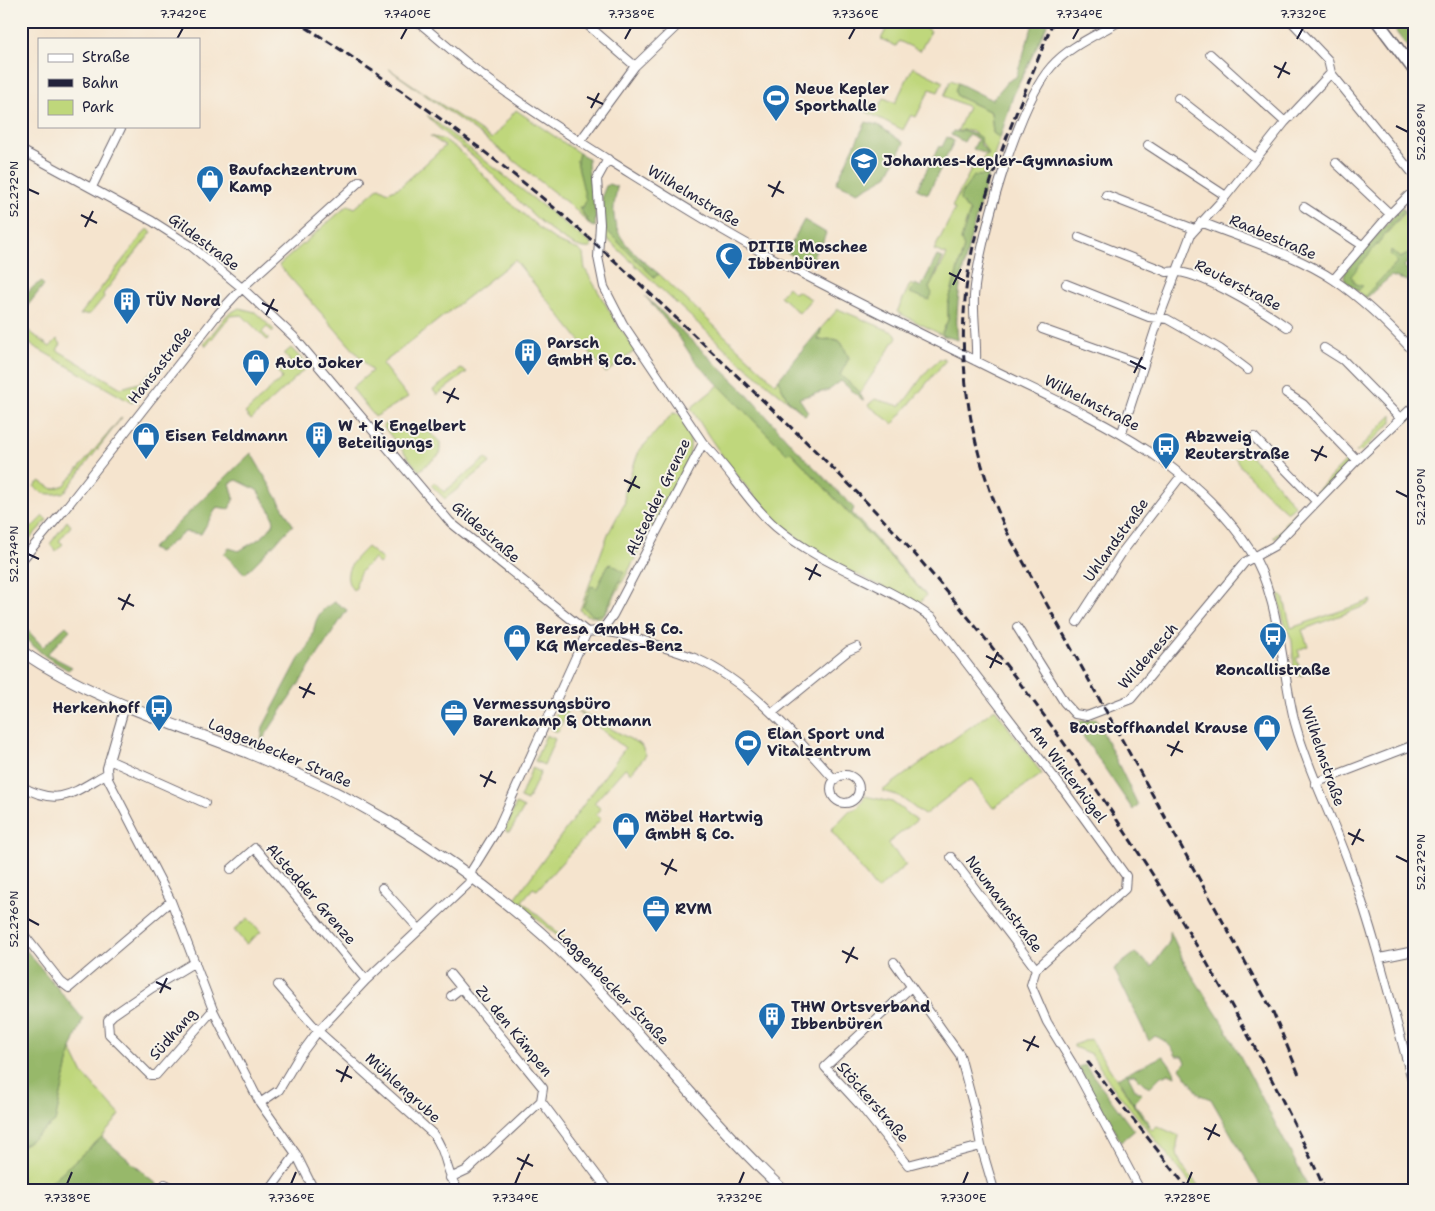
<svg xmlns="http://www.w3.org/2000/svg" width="1435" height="1211" font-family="'Shantell Sans',sans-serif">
<rect width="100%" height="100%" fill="#f7f3e8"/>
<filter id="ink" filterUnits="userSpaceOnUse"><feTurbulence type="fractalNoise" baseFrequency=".02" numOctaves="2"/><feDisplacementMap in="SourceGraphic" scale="10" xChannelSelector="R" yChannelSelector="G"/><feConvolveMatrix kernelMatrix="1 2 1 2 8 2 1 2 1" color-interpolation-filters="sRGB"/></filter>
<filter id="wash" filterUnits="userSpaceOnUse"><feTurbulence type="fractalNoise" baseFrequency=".0096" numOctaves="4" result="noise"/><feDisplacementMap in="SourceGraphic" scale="20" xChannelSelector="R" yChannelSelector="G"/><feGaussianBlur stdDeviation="1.12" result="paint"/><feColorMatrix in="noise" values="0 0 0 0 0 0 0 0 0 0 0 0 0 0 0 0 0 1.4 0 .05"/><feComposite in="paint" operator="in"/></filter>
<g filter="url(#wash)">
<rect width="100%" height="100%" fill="#f5e4ce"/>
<path fill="#bfd77b" stroke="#707c5b" d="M883,21H910L931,31L920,51L899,41L896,46L881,39L889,24Z
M913,67L943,82L938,92L930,89L916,117L911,115L903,130L861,109L865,100L879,107L884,98L895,103Z
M389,69L492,139L516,110L579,153L577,161L587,201L583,207L579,208L591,226L575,209L489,141Z
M951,80L958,83L955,91L957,96L991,112L993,133L1000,138L988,175H983L965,207L970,212L965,225L964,247L948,304V320L942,332L944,336L897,312L910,284L914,286L911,293L929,288L947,255L934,250L955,209L952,207L973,166L978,168L985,155H989C982,146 979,129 964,130C962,130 959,132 957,132L968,107L944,96Z
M427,115L591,244V248C562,253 505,185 484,166C466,148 443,136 427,115Z
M430,136L445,140L460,151L506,199L544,232L560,243L579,250L583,254L585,269L616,322L636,350L606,373L515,260L382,364L408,397L375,417L352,388L372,371L279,265L348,205L355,208L379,187L388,192L400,187L445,146Z
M1414,202V255L1366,298L1345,281Z
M147,229L152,232L103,294L104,297L90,314L80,315Z
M605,229L654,277L659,274L775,383L778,380L788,400L805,415L732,355L604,236Z
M788,287L794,293L797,291L811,299L799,313L780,296Z
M239,308L255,312L274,330L273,332L267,327L262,332L268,338L267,340L242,315L230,316L206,346L204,344L227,315Z
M838,309L895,333L897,337L860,393L840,375L849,358C839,337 842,338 818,340L822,327Z
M21,325L50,347L57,339L61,344L57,350L121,388L139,383L155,368L159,372L132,403L21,339Z
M291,348L308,366L251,420L245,413L282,378L278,372L290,361L284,354Z
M944,358L946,360L893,424L868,405L875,399L900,406C913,394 927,363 944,358Z
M461,369L467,372L437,395L433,390Z
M719,385L787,454L790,451L926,595L919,604C889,589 858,576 829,560C773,528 724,463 691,408Z
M673,413L680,414C691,430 693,445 687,463L606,612L600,618L586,615L580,610L608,534L625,502L624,492L639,451Z
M1392,415V422L1362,451L1356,452Z
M122,417L65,492C53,495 43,496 34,486L40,481L53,489L65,485Z
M385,424L429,432L440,442V454L419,471L383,426Z
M1240,447L1268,473L1295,506L1287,512C1275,501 1234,466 1233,451Z
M1350,457L1349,464L1321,493H1315Z
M486,458L490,463L445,499L431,485L434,482L444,492Z
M1309,499L1308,506L1275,539L1274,537L1285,526L1284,524Z
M43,516L47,520L21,548V538Z
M67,521L71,526L59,541L63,544L56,551L50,544Z
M367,547L383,560L379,564L374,559C363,568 357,573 356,588L353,590C339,573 355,559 367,547Z
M1278,593L1284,599L1291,628L1372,600L1370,604L1302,630L1308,646L1298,650L1300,657L1296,658L1303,675L1298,676L1294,670L1292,641L1283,618Z
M561,704L569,706L558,732L550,729Z
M575,709L641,745L646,755L631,773L625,768L594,803L601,809L596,815L601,819L537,890L533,888L522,901L576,949L578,948L579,950L577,952L514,900L625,748Z
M995,709L1042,774L993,808L971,779L924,815L899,796L882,791Z
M546,735L555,739L544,765L535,761Z
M532,768L541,772L527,801L520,798Z
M865,796L892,802L917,820L888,843L906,865L877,890L831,830L849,811L858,808Z
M516,804L524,808L510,832L505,830Z
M248,918L261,932L246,944L234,930Z
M1090,1039L1146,1124L1152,1130L1157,1126L1179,1136C1171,1161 1187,1171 1202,1190H1196L1113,1087L1091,1054L1074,1047V1045Z
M71,1049L83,1074L120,1115L102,1137L45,1187L21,1190V1147L55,1122Z"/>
<path fill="#97b86b" stroke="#5c6d53" d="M1034,21H1049L1013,96L1000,138L993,133L991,112L957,96L955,91L958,83L992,100L1007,82L1016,77Z
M1388,21H1414V56Z
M866,122L878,125L904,143L887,176L858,192L836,183Z
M963,130L980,137L981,145L989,155L973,149L978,139L968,135L964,142L951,135L953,131L960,132Z
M947,137L954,141L928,194L917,189L939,146L942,147Z
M579,153L588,158C587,181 598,204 595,227L591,226L579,207H583L586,201L577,161Z
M988,175C976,221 951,294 958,340L944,336L942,333L948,320V304L964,247L961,240L970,212L960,200L961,194L974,176Z
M609,184L617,187C616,196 613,206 614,215C615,241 641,259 659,274L654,277L605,229L602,196L606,186Z
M1401,208L1405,210L1351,276L1355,284L1363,286L1358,291L1345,281L1344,276L1346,270Z
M804,220L826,233L820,249L817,248L813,256L818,259L817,262L806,263L781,249L784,244L790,246Z
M1391,250L1400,258L1414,251V258L1404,266L1411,273L1414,272V283L1391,276L1366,298L1364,297L1397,262L1390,255Z
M937,256L943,258L929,288L932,293L929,300L910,293L915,284L921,287Z
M41,282L44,285L21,314C21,301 28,288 41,282Z
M645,296L742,389L794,447L854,508L852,513L926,595L790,451L787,454L694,360L677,334Z
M822,327L818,340C842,339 839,337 849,358L840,375L858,390L864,401L841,381L829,390L799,398L808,412L805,415L788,400L778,380Z
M251,453L293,525L245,574L224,554L229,548L239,551C253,542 267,537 274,522L271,512L257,490L237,480L230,483L234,498L229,509L217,507L201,534L185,532L159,552L151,549Z
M612,564L624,572L604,614L594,616L583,607L591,586L597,588L608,565Z
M335,602L347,610L261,742L263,727L300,657C322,638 304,617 335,602Z
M21,623L43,647L66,626L70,630L47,654L72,667L68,670L45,656L21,635Z
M1096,718L1138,805L1133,810L1074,723Z
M1170,931L1185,964L1225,1027L1310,1190H1263L1211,1099L1200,1095L1180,1068L1186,1062L1183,1056H1176C1172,1046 1165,1040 1155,1036L1149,1041L1114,969L1135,953L1152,967L1168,944Z
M21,944L83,1019L71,1049L55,1122L21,1147Z
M1163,1056L1174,1071L1175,1076L1169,1073L1161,1076L1150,1087L1144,1084L1134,1074L1128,1075L1136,1091L1142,1094L1134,1103L1148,1121L1150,1127L1146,1124L1117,1078Z
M1085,1065L1134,1131L1121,1142L1078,1067Z
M102,1137L160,1187L158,1190H37L45,1187Z"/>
</g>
<g filter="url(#ink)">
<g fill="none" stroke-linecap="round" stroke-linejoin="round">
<g stroke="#6c666e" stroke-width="10">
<path id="minor" d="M417,21C439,39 461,59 484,76C523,106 565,132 607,159C665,195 721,231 782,263C853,301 926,336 998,372C1093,418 1190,458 1250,550C1280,595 1281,670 1295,723C1309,774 1334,820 1351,869C1376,940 1394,1014 1414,1087
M583,21L635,66
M1291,21L1328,60L1331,73L1414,175
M1210,54L1285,122
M1178,98L1255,158
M580,141L635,66L682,21
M1148,145L1226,196
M21,150L152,221L191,246L242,288L294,337L450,522L587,632C609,629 632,637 654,644C668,649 683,653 697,659C751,683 795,737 834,779
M1336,163L1390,214L1408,196
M92,187L122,126
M1106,195L1194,229
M1304,207L1362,245
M1201,222C1243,239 1298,255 1334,280C1364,300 1390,326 1414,352
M1079,237L1167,272C1194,266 1264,311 1287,327
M1334,279L1390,214
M1066,284L1149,317L1167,319L1220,349L1248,370
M1042,329L1143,365
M1324,348L1343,360L1400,418
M976,361C977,339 973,318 974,296C978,244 1017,106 1051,67C1069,46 1097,35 1120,21
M1286,393L1303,404L1357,460
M1122,432L1159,318L1191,234L1226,196L1285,122L1331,73
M1254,437L1316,501
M703,443C730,469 748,503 776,527C823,567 883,582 932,618L1063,789L1126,876L1125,889L1036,969L1031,985L1047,1022L1072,1063L1140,1190
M21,561L65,509L218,314L242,288L360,181
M1077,622L1123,551L1181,476
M1017,627L1064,702L1075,714L1087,716L1131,699L1245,562L1274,546L1357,460L1414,406
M602,630L613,615L703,443L623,324L604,287L598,257L600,224L597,179L608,159
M125,706L107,768L108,779L171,901L213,1010L235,1054L260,1103L296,1154L314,1190
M772,713L848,651L857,647
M109,760L205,803
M831 789a14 14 0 1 1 28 0a14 14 0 1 1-28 0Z
M1315,783L1414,745
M21,786C59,808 74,792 106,774
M951,857L1036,969
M231,869L255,848L366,980
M382,888L419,929
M21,931L61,982L69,988L171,901
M1380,958L1414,951
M195,962L152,988L113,1015L108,1020L109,1034L150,1075H156L213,1010
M894,962L960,1055L974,1108L981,1146L994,1190
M450,974L543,1088L541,1101L608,1190
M278,985L318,1031L433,1134C447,1151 445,1172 458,1190
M911,987L825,1067L860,1105L908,1165L981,1146
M451,996L461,988
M260,1103L279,1090L298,1058L318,1031L366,980L469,883L472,870L498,828L587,632
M450,1178L467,1170L541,1101
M165,1184L178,1190
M270,1190L296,1154"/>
</g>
<g stroke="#6c666e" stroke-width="12">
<path id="tertiary" d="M21,651C92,699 172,723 251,754C298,773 344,795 388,821C455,862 520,910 576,966C647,1039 709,1120 783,1190"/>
</g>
<g stroke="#6c666e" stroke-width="14">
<path id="secondary" d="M1377,21L1414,70"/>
</g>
<use href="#minor" stroke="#fff" stroke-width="8"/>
<use href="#tertiary" stroke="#fff" stroke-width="10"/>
<use href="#secondary" stroke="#fff" stroke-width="11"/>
<path stroke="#22223b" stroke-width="3" stroke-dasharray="8 4" stroke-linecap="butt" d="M296,21C377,72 455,127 529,187C592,238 652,295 711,351C782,419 854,485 919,559C1026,682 1120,817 1204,958C1248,1033 1290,1110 1325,1190
M1053,21C1026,92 992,163 975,238C951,338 965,444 1009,536L1273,1012L1300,1077
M1087,1061L1189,1190"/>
</g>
</g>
<path fill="none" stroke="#22223b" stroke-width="2" d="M177,39L183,28M401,39L407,28M625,39L631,28M849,39L855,28M1073,39L1079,28M1297,39L1303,28M1274,66L1290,74M1278,78L1286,62M587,97L603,104M591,108L599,93M1396,126L1408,132M768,185L784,193M28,189L39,194M772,197L780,181M81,215L97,223M85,227L93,211M949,273L965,281M953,285L961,269M262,303L278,311M266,315L274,299M1130,361L1146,369M1134,373L1142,357M443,392L459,399M447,403L455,388M1311,450L1327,457M1315,461L1323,446M624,480L640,488M1396,491L1408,497M628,492L636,476M28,554L39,559M805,568L821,576M809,580L817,564M118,598L134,606M122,610L130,594M986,656L1002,664M990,668L998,652M299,687L315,694M303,698L311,683M1167,745L1183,752M1171,756L1179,741M480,775L496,783M484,787L492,771M1348,833L1364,841M1352,845L1360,829M1396,856L1408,862M661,863L677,871M665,875L673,859M28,919L39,925M842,951L858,959M846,963L854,947M156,982L171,989M160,993L167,978M1023,1040L1039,1047M1027,1051L1035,1036M336,1070L352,1078M341,1082L348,1066M1204,1128L1220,1136M1208,1140L1216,1124M517,1158L533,1166M521,1170L529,1154M67,1184L72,1172M291,1184L296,1172M515,1184L520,1172M739,1184L744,1172M963,1184L968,1172M1187,1184L1192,1172"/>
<defs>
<g id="stadium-pin" transform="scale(1.4375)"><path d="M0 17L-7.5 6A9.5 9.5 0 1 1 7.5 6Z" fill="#1f6fb2" stroke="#f7f3e8"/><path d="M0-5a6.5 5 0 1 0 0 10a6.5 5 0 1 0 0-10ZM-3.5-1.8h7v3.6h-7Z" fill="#fff"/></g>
<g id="school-pin" transform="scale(1.4375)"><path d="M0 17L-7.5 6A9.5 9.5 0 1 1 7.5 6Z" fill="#1f6fb2" stroke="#f7f3e8"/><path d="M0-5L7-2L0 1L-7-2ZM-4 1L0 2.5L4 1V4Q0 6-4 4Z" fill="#fff"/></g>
<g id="shop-pin" transform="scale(1.4375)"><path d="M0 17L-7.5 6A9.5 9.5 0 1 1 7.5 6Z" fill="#1f6fb2" stroke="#f7f3e8"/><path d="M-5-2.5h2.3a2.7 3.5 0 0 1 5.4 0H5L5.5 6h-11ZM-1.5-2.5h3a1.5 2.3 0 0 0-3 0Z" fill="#fff"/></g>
<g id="mosque-pin" transform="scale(1.4375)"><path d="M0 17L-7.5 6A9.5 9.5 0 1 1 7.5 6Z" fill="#1f6fb2" stroke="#f7f3e8"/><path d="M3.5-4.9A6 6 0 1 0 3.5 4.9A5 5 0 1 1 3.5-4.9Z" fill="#fff"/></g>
<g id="building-pin" transform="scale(1.4375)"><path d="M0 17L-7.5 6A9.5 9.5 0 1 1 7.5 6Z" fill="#1f6fb2" stroke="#f7f3e8"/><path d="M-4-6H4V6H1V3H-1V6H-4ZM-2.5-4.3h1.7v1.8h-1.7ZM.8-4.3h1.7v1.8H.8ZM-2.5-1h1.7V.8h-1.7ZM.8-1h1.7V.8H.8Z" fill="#fff"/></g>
<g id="bus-pin" transform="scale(1.4375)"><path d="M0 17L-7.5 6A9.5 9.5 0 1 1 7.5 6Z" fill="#1f6fb2" stroke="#f7f3e8"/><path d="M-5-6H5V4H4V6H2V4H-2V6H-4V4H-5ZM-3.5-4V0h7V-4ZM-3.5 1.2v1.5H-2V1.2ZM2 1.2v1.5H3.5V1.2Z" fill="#fff"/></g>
<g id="office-pin" transform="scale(1.4375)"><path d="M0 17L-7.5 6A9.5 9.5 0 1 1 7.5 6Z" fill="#1f6fb2" stroke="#f7f3e8"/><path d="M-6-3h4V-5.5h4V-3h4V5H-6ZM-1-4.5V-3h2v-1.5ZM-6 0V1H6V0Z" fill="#fff"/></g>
</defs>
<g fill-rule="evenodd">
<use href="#stadium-pin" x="776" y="98"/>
<use href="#school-pin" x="864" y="161"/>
<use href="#shop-pin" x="210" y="179"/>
<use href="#mosque-pin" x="729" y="256"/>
<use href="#building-pin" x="127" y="301"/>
<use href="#building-pin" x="528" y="352"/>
<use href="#shop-pin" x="256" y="363"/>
<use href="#building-pin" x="319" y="435"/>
<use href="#shop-pin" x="146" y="436"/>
<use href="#bus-pin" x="1166" y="446"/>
<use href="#bus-pin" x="1273" y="636"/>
<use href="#shop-pin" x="517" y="638"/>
<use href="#bus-pin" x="159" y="708"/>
<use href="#office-pin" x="454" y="713"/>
<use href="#shop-pin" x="1267" y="728"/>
<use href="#stadium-pin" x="748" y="743"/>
<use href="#shop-pin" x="626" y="826"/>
<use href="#office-pin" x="656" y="909"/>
<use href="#building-pin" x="772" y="1016"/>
</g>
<g text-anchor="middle" stroke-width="4" stroke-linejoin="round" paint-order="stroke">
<g font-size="15" font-weight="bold" fill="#22223b" stroke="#f7f3e8" text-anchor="start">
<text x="795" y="94">Neue Kepler<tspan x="795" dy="17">Sporthalle</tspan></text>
<text x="883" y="166">Johannes-Kepler-Gymnasium</text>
<text x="229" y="175">Baufachzentrum<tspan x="229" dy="17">Kamp</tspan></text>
<text x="748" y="252">DITIB Moschee<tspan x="748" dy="17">Ibbenbüren</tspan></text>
<text x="146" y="306">TÜV Nord</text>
<text x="547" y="348">Parsch<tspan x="547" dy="17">GmbH &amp; Co.</tspan></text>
<text x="275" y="368">Auto Joker</text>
<text x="338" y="431">W + K Engelbert<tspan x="338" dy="17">Beteiligungs</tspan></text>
<text x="165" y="441">Eisen Feldmann</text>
<text x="1185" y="442">Abzweig<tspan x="1185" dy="17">Reuterstraße</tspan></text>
<text x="536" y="634">Beresa GmbH &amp; Co.<tspan x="536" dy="17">KG Mercedes-Benz</tspan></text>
<text x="1273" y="675" text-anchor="middle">Roncallistraße</text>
<text x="473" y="709">Vermessungsbüro<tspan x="473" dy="17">Barenkamp &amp; Ottmann</tspan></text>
<text x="140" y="713" text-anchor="end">Herkenhoff</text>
<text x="1248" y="733" text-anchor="end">Baustoffhandel Krause</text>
<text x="767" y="739">Elan Sport und<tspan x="767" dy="17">Vitalzentrum</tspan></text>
<text x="645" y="822">Möbel Hartwig<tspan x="645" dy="17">GmbH &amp; Co.</tspan></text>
<text x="675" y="914">RVM</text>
<text x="791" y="1012">THW Ortsverband<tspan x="791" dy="17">Ibbenbüren</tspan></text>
</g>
<g font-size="15" fill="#22223b" stroke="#f7f3e8">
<text transform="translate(694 196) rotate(31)" y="5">Wilhelmstraße</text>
<text transform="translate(1273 237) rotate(23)" y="5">Raabestraße</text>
<text transform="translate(204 242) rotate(37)" y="5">Gildestraße</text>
<text transform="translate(1238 285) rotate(27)" y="5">Reuterstraße</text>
<text transform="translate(160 365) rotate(-52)" y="5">Hansastraße</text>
<text transform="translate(1092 403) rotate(27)" y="5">Wilhelmstraße</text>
<text transform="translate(658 497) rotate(-64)" y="5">Alstedder Grenze</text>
<text transform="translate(486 532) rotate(41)" y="5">Gildestraße</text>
<text transform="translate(1116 540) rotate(-54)" y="5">Uhlandstraße</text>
<text transform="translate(1148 656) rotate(-49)" y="5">Wildenesch</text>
<text transform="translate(280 753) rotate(23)" y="5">Laggenbecker Straße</text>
<text transform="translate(1323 756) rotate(71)" y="5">Wilhelmstraße</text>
<text transform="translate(1068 774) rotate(53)" y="5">Am Winterhügel</text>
<text transform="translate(311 894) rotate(49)" y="5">Alstedder Grenze</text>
<text transform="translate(1004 904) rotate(53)" y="5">Naumannstraße</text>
<text transform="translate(613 987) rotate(46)" y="5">Laggenbecker Straße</text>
<text transform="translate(514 1031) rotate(51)" y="5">Zu den Kämpen</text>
<text transform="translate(173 1034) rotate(-49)" y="5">Südhang</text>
<text transform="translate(403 1088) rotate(42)" y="5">Mühlengrube</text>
<text transform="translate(873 1102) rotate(49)" y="5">Stöckerstraße</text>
</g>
</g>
<rect width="1435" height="1211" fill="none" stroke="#f7f3e8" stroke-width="55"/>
<rect x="38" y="38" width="162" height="90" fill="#f7f3e8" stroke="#a29fa3"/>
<rect x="48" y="54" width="25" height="8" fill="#ffffff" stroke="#a29fa3"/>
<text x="82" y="62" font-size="15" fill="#22223b">Straße</text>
<rect x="48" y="79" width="25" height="8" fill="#22223b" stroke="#a29fa3"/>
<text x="82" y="88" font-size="15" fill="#22223b">Bahn</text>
<rect x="48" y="100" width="25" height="15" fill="#bfd77b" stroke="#a29fa3"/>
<text x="82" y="112" font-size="15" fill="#22223b">Park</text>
<rect x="28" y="28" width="1380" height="1156" fill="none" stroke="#22223b" stroke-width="2"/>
<g font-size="12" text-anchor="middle" fill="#22223b">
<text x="183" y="18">7.742°E</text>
<text x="407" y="18">7.740°E</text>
<text x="631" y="18">7.738°E</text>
<text x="855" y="18">7.736°E</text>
<text x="1079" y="18">7.734°E</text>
<text x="1303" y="18">7.732°E</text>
<text transform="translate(1421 132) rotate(-90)" y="4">52.268°N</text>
<text transform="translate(14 189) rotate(-90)" y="4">52.272°N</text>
<text transform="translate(1421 497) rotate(-90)" y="4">52.270°N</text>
<text transform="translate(14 554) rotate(-90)" y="4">52.274°N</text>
<text transform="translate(1421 862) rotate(-90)" y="4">52.272°N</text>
<text transform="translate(14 919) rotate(-90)" y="4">52.276°N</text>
<text x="67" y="1202">7.738°E</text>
<text x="291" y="1202">7.736°E</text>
<text x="515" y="1202">7.734°E</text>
<text x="739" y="1202">7.732°E</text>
<text x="963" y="1202">7.730°E</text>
<text x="1187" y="1202">7.728°E</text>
</g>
</svg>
